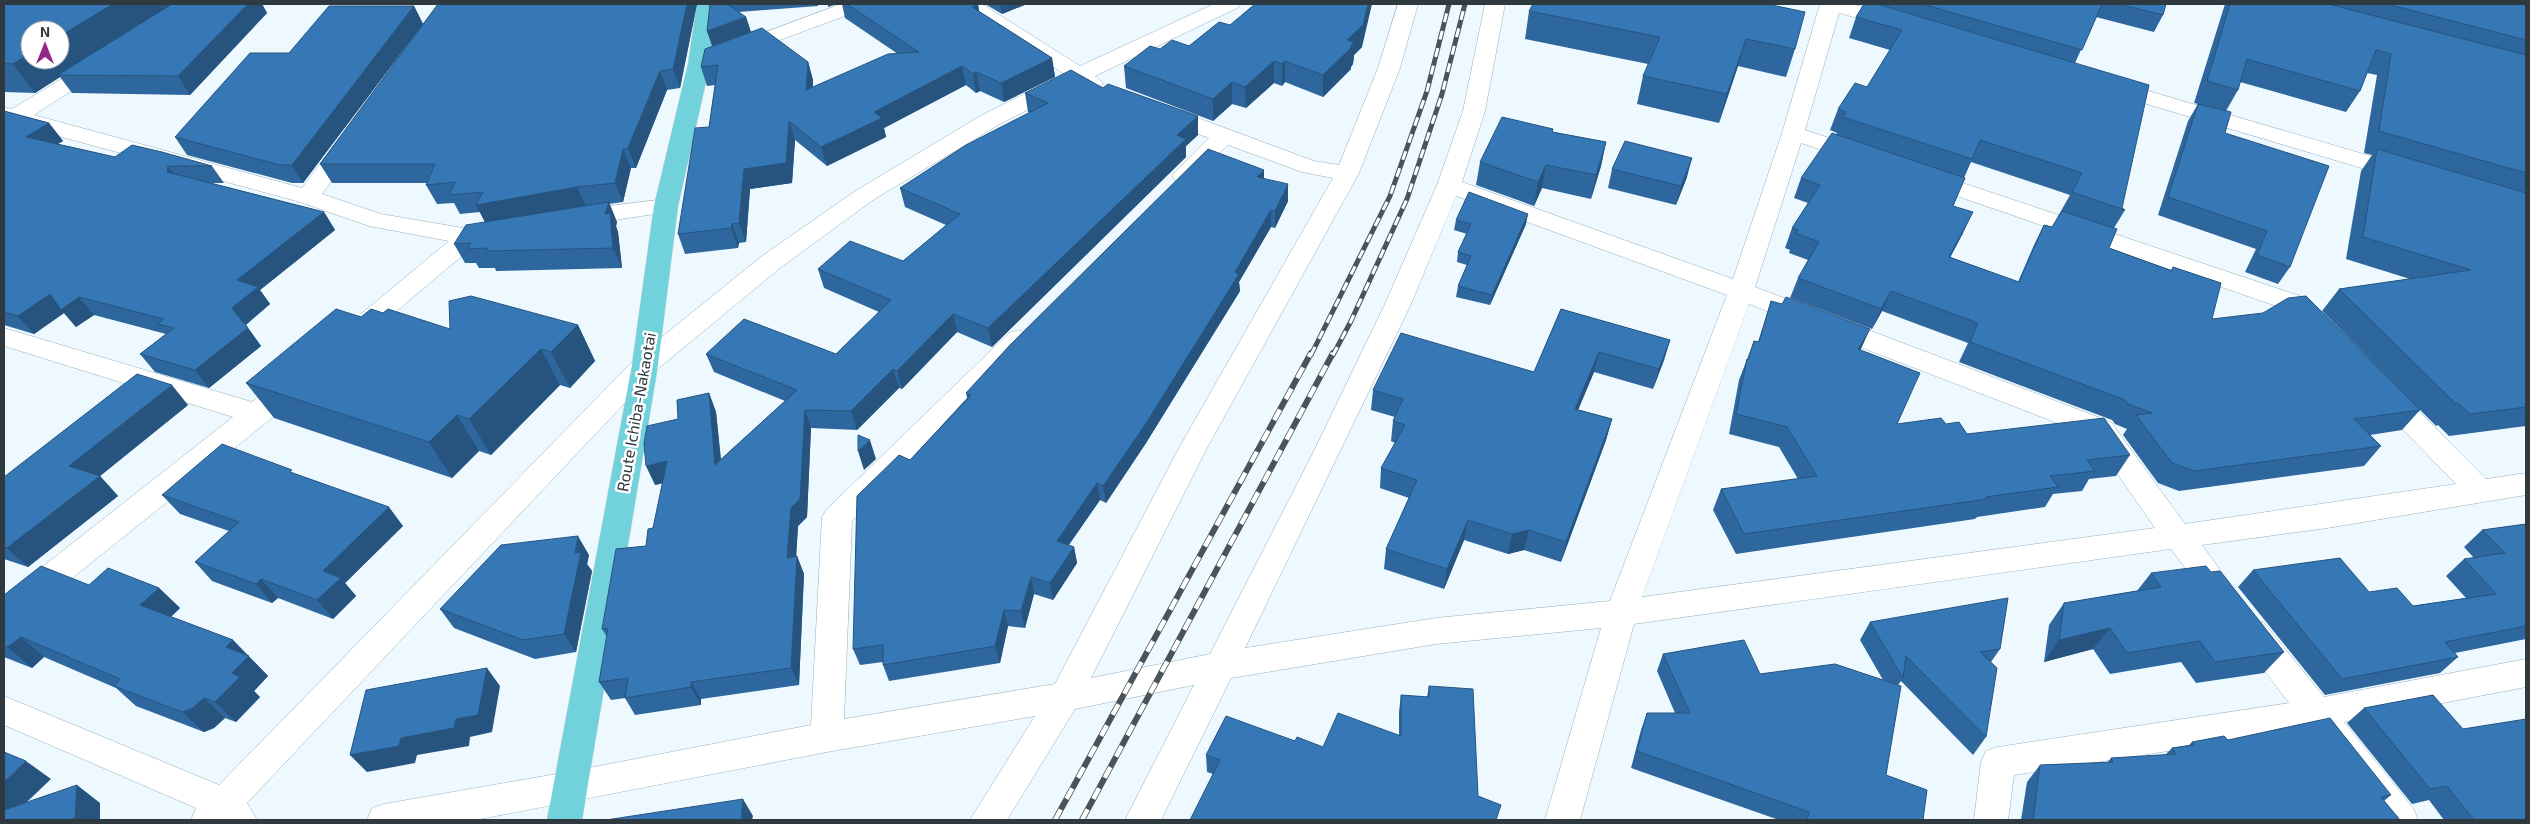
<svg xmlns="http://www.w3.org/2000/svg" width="2530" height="824" font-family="'Exo 2',sans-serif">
<rect width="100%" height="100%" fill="#edf9ff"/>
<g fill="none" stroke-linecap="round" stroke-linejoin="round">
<g stroke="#93b0be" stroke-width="1">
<path id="minor" d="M841,4H869L866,8L745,53L738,55L731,53L728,49L731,45Z
M959,4H982L1080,66L1214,4H1240L1237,8L1095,76L1103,83L1100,88L1092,89L1078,84L998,125L873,200L780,268L654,372L247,803L257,820H191L196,808L4,725V696L219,785L636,358L762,256L857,190L982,115L1064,74L962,8Z
M1398,4H1418L1400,68L1359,173L1207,448L1091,678L1210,654L1312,455L1385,304L1437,185L1463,111L1485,4H1505L1485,111L1462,182L1733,279L1782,133L1820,4H1852L1902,18L1905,22L1902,26L1895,28L1839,13L1805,130L1868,151L1871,156L1868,161L1860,163L1801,143L1755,287L2111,422L2185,524L2456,484L2375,401L2371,394L2375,387L2385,384L2395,387L2486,479L2526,473V495L2327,528L2202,545L2239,596L2235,605L2224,609L2213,605L2171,549L1634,624L1580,820H1545L1601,628L1436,644L1231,678L1161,820H1125L1194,685L1075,709L1007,820H970L1035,716L827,752L475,820H367L372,808L384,804L568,772L811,725L822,517L827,509L1009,333L1018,330L1027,333L1031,339L1027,345L852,521L844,719L1055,684L1179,448L1333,178L1302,172L1228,145L1192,181L1184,183L1176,181L1172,176L1176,171L1209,138L1155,118L1152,113L1155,108L1163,106L1171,108L1314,161L1339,165L1378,68ZM1456,196L1727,295L1610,601L1436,618L1245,648L1411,304ZM1749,304L2091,436L2155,528L1642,597Z
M98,59L105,61L109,65L105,69L34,115L302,188L340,137L348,135L356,137L359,142L322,194L381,214L469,229L490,226L499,228L502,234L499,240L476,244L360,342L351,345L342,342L338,336L342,330L449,241L369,226L300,202L18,125L4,129V107L12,109L91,61Z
M2111,80L2411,168L2415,173L2411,178L2403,180L2395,178L2103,91L2100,86L2103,81Z
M1924,170L2306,298L2328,322L2324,328C2307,333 2300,322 2288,310L1916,182L1912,177L1916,172Z
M666,199L674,201L678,206L674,211L576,226L568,223L564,218L568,213L576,210Z
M4,328L252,402C267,390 282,371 303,377L306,384L303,391L268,421L15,624L4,628V597L233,417L4,346Z
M2253,619L2264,623L2324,697L2526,659V687L2344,722L2413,808L2418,820H2380L2309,729L2014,775L2008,820H1974L1981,762L1986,751L1998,747L2289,703L2242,641L2237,632L2242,623Z"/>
</g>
<g stroke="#d1d4d5" stroke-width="1">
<path id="major" d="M697,4H717L710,64L678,206L658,365L582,820H547L632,365L654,206L688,64Z"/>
</g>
<use href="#minor" fill="#fff" fill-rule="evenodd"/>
<use href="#major" fill="#71d2dc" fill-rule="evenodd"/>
<g stroke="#485459" stroke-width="5">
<path id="rail-far1" d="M1311,355L1390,196L1427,91L1449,4
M1333,355L1351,321L1407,199L1442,94L1465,4"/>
</g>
<g stroke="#485459" stroke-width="6">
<path id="rail" d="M1055,820L1311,353
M1082,820L1333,353"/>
</g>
<use href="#rail-far1" stroke="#fff" stroke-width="3" stroke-dasharray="9" stroke-linecap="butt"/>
<use href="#rail" stroke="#fff" stroke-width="4.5" stroke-dasharray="12" stroke-linecap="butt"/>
</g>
<path fill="#2e679d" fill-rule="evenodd" d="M4,4H169L170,5L172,4H262L267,13L190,95L72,93L60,77L35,93L4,92Z
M438,4H697L680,88L667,90L636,168H631L623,202L609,204L617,222L616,226L618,232L622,268L496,271L495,268H479L476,263H465L454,244L485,222L480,212L460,214L454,203L437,204L426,185L427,183H332L320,164Z
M710,4H818V6L739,12L746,17L751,32L808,62L813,80V87L898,54L845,18L842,4H978L979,11L1052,58L1055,77L1004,102L980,91L976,93L966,85L884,128L886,137L827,166L795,140L792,183L750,189L746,242L739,243L738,248L685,254L678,234L709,127L715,85L707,86L701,67L712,46L707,31Z
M985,4H1027L1002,14Z
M1767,4L1795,49L1786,77L1738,66L1719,123L1637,104L1643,76L1648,64L1525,39L1529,11Z
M1864,4H2166L2163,15L2154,32L2096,17L2075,63L2122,208L2125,210L2114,228L2109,248L2171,270L2173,267L2212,319L2420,410L2402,430L2370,435L2381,446L2364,466L2179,491L2158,483L2123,435L2127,429L2115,424L2112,420L1959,362L1968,343L1882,311L1872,329L1790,298L1798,278L1808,260L1789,253L1790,250L1785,248L1792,228L1808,203L1794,198L1801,178L1836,135L1837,133L1830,130L1838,109L1867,87L1890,50L1849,38L1856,17ZM1971,162L2070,195L2052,227L2044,225L2034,245L2018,282L1950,257L1963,233L1953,206L1964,178Z
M2225,4H2526V426L2449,436L2438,425L2436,426L2322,311L2339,289L2410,279L2346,259L2361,171L2372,155L2364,153L2377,75L2367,73L2360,91L2346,112L2240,82L2238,90L2226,111L2225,133L2290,267L2278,284L2245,272L2256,249L2158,215L2188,121L2198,104L2202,105L2194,103Z
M414,6L423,24L303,183H292L187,155L175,137L289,53Z
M1230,25L1362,47L1354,55L1353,64L1351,67V69L1323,97L1285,82L1282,86L1274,83L1246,108L1232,104L1213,121L1126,88L1124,66L1160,49L1189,46Z
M1103,88L1198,135L1186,146V157L992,347L957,332L902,389L899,388L857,430L811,428L807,517L798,526L796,556H797L804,574L799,685L701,699V705L635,715L625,698L611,700L599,682L607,637L602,629L646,546L653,528L663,483L655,485L678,419L709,393L716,412L721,459L785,401L714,372L706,354H836L879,312L824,288L818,269L903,261L946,225L905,207L900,188L1030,112H1028L1025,93Z
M4,111L49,123L63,141L57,144L115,157L212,166L224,183H211L324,212L335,230L260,290L270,304L246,325L261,346L209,388L155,372L140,354L166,334L94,315L76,327L64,313L34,334L4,325Z
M1553,129V132L1606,142L1601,166L1591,199L1542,188L1534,206L1476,185L1480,162Z
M1612,169L1687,177L1676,205L1608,188Z
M1264,170V178L1288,201L1275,228L1271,227L1239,282L1240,291L1146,443L1106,503L1100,500L1069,545L1074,547L1077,563L1053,600L1034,594L1025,628L1008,626L1000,663L889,681L883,665V662L860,665L853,649L910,460L967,398L966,393Z
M1456,220L1526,224L1490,305L1456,297L1458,286L1467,265L1457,262L1458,252L1467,234L1454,230Z
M1771,301L1860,350L1897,424H1946L1967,434L2130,455L2116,476L2089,479L2082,491L2053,494L2045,507L1977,517L1975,519L1736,554L1713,510L1721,489L1798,479L1779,447L1729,434L1739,380L1754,341L1758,342Z
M1561,309L1670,340L1664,360L1653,389L1594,372L1578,410L1612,419L1606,440L1561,562L1524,550L1508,554L1464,540L1444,589L1384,569L1386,549L1409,498L1380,488L1381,468L1395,443L1391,441L1393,421L1395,417L1371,410L1373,390L1534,372Z
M361,317L450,329L578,325L595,361L570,388L560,385L491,455L479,451L452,478L274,418L246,383Z
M188,405L100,476L118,496L28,567L4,559V477Z
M296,474L403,526L345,583L356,596L333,619L278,598L272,603L212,581L195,562L229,531L180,514L162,495Z
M2526,524V639L2455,653L2458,657L2440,673L2325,695L2238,587L2253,570L2369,592L2413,606L2466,598L2446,576L2464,559L2474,558L2464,547L2482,530Z
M589,555L587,564L592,571L576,652L535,659L454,628L440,609Z
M2211,572L2284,652L2264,673L2196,683L2181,662L2110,674L2093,649L2044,662L2049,625L2064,603L2137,591L2151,573Z
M89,585L159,588L180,608L171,617L233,640L268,676L254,691L260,697L236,722L225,718L214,728L204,732L136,706L116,688L44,657L32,668L4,657V595Z
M1870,622L2000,649L1991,662L1986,737L1973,755L1901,681L1898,685L1886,775L1923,820H1779L1631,768L1641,730L1647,713H1675L1657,671L1663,654L1760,674L1883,680L1860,640Z
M1429,686L1478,796L1213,774L1207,772L1206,755L1295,741L1323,747L1399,735V712L1401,695L1427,697Z
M2364,708L2463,729L2526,820H2444L2429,800L2412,804L2347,723Z
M2228,740L2391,795L2384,801L2400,820H2021L2027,782L2040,765L2107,763L2111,758L2165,755L2172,748L2189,745L2192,742Z"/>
<path fill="#26547f" d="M113,4H169L171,8L58,75L60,77L35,93L13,64L30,53V60H60V36Z
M248,4H262L267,13L190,95L178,76Z
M687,4H697L680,88L673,69Z
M828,4H837L828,7Z
M978,4L981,23L972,7Z
M1000,4H1027L1002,14Z
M1368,4H1372L1362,47L1354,55L1353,64L1351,67V69L1323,97V75L1347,40Z
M414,6L423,24L303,183L292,165Z
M746,17L752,36L714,50L707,31Z
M1746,39L1738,66L1719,123L1727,94Z
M1052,58L1055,77L1004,102L1001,83Z
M1274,61V83L1246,108L1245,87Z
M1285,61V82L1282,86V64Z
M808,62L813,80L811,109L806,90Z
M962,66L966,85L884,128L886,137L827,166L821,147L874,112Z
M660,71L667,90L636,168L628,148Z
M976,72L980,91L976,93L973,74Z
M1232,82V104L1213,121V99Z
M1198,116V135L1186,146V157L992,347L988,328L1177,135Z
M789,121L795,140L792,183L750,189L746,242L739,223L744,169Z
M49,123L63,141L40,155L26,137Z
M1606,142L1601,166L1591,199L1596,175Z
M623,149L631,168L623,202L615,183Z
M1692,158L1687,177L1676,205L1681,186Z
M1546,165L1542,188L1534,206L1538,182Z
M168,166L181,183L167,172Z
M1264,170V187L1257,177Z
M1288,184V201L1275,228V211Z
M577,187L586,206L486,224L476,205Z
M609,202L617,222L616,226L618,232L622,268L613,248L605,214Z
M1271,210V227L1239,282L1240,291L1146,443L1106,503L1103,486L1235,272Z
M324,212L335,230L260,290L270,304L245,325L232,308L237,280Z
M1973,212L1963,233L1940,277L1949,257Z
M1528,214L1526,224L1490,305L1492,295Z
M732,224L739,243L738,248L731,228Z
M1891,291L1882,311L1872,329L1881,309Z
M50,294L79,297L94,315L76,327L64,313L34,334L18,316Z
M953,314L957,332L902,389L897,371Z
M578,325L595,361L570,388L551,352Z
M248,328L261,346L209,388L195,370Z
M1870,329L1861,349L1849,370L1858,349Z
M1670,340L1664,360L1653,389L1659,369Z
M541,349L560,385L491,455L469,419Z
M1599,352L1594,372L1570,429L1575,409Z
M893,369L899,388L857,430L851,411Z
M172,385L188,405L100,476L118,496L28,567L7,548L69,466Z
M709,393L716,412L723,483L715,465Z
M805,410L811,428L807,517L798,526L795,576L787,558L791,508Z
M457,415L479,451L452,478L429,442Z
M1612,419L1606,440L1561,562L1566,542Z
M870,440L876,459L864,470L858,451Z
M667,461L676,480L655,485L646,466Z
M1097,483L1100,500L1060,557L1057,541Z
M389,507L403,526L345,583L356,596L333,619L317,600L323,571Z
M1468,520L1464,540L1444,589L1447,569Z
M1529,530L1524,550L1508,554L1512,534Z
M578,536L589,555L587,564L592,571L576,652L564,634L575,553Z
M1074,547L1077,563L1053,600L1050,583Z
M797,556L804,574L799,685L791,668Z
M1031,577L1034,594L1025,628L1021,611Z
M261,579L278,598L272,603L256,584Z
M159,588L180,608L161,626L140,605Z
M1004,610L1008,626L1000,663L995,646Z
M2110,628L2093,649L2044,662L2059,640Z
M21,637L44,657L32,668L8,647Z
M233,640L268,676L254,691L260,697L236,722L215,702L232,673L226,647Z
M487,668L500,686L492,732L470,737L469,746L417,755L415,763L367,772L350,755L401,738Z
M691,682L701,699V705L691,687Z
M204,698L225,718L214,728L204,732L182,712Z
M26,761L51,779L8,820H4V782Z
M77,785L100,803V820H70Z
M743,799L753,816L752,820H741Z"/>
<path fill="#3678b6" stroke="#26547f" d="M4,4H113L60,36V30H30V53L13,64L4,63Z
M172,4H248L178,76L58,75Z
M438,4H687L673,69L660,71L628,148L623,149L615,183L577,187L476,205L483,192L449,195L455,182L426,185L435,164H320Z
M710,4H727L746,17L707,31Z
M847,4H978L972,7L1052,58L1001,83L976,72L973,74L962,66L874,112L882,118L821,147L789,121L786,163L744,169L739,223L732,224L731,228L678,234L695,128L709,127L718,65L701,67L705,49L762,28L808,62L806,90L888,54L919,52Z
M1255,4H1368L1363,25L1347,40L1354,42L1350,47H1352L1323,75L1285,61L1282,64L1274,61L1245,87L1232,82L1213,99L1124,66L1150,46L1160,49L1172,40L1189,46L1219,22L1230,25Z
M1533,4H1767L1805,12L1795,49L1746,39L1727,94L1643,76L1660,37L1529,11Z
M1864,4H1877L2149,85L2122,208L2125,210L2072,192L2082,173L1980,140L1972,159L1843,117L1846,112L1838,109L1855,83L1867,87L1902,30L1856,17Z
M1922,4H2102L2082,50Z
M2119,4H2166L2163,15Z
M2230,4H2328L2526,55V173L2379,131L2391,54L2376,50L2360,91L2247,59L2238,90L2207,81Z
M2387,4H2526V40Z
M329,6H414L292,165H280L175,137L250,53H289Z
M1071,70L1103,88L1108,84L1198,116L1177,135L1186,139L988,328L953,314L897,371L893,369L851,411L805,410L800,499L791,508L787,558L797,556L791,668L691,682V687L625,698L628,678L599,682L608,628L602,629L616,549L646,546L648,529L653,528L667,461L646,466L644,444L647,426L678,419L677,400L709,393L715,465L797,390L706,354L744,319L836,354L891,300L818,269L850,241L903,261L960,214L900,188L966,145L1048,103L1025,93Z
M2198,104L2231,112L2225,133L2329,166L2290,267L2257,255L2267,231L2168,197Z
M4,111L49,123L26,137L115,157L132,145L162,152L212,166H168L167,172L324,212L237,280L258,287L232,308L248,328L195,370L140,354L174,328L158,324L164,319L79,297L61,310L50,294L18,316L4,312Z
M1502,117L1553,129L1552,132L1606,142L1596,175L1546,165L1538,182L1480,162Z
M1832,133L1965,178L1953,206L1973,212L1949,257L2019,282L2044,225L2052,227L2062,211L2117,229L2109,248L2172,271L2173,267L2221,283L2212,319L2263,313L2288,298L2306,296L2420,410L2354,419L2381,446L2194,471L2172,463L2136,415L2152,413L2128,404L2125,400L1970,342L1978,323L1891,291L1881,309L1798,278L1819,242L1796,233L1798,230L1792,228L1820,185L1801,178Z
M1625,141L1692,158L1681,186L1612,169Z
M1208,149L1264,170L1257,177L1288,184L1275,211L1271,210L1235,272L1239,274L1145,425L1103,486L1097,483L1057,541L1074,547L1050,583L1031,577L1021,611L1004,610L995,646L883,665V645L853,649L857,496L899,455L910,460L971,395L966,393L1010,345Z
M2377,149L2526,193V407L2470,414L2458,403L2456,404L2339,289L2471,270L2363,237Z
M1469,192L1528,214L1492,295L1458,286L1471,256L1458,252L1471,224L1456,220Z
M609,202L605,214L610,213L613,248L486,251L488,248L468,249L471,243L454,244L466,225Z
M471,296L578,325L551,352L541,349L469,419L457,415L429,442L246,383L336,309L361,317L371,309L383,313L388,309L450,329L449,301Z
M1786,297L1870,329L1858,349L1920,373L1897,424L1941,418L1946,424L1959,422L1967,434L2104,418L2130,455L2087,460L2095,471L2050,476L2058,487L1986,497L1987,499L1744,534L1721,489L1817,476L1787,427L1736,414L1747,359L1748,360L1754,341L1759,342L1771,301L1782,304Z
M1561,309L1670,340L1659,369L1599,352L1575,409L1612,419L1566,542L1529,530L1512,534L1468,520L1447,569L1386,549L1417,480L1381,468L1405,425L1393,421L1403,399L1373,390L1401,333L1534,372Z
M137,374L172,385L69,466L100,476L7,548L4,547V477Z
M858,435L870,440L858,451Z
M222,444L292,470L290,472L389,507L323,571L341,578L317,600L261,579L256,584L195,562L239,522L162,495Z
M2526,524V626L2445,642L2458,657L2342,679L2253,570L2340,558L2369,592L2397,588L2413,606L2496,594L2464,559L2505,553L2482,530Z
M578,536L575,553L581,552L564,634L523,640L440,609L501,545Z
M41,566L89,585L108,568L159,588L140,605L233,640L226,647L249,656L232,673L240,677L215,702L204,698L193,708L182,712L114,686L120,679L21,637L8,647L4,646V595Z
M2206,566L2211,572L2220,571L2284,652L2215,662L2200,641L2127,653L2110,628L2059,640L2064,603L2161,587L2151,573Z
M2008,598L2000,649L1980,652L1997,668L1986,737L1906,656L1903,678L1870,622Z
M1744,640L1760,674L1835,664L1901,686L1886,775L1927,790L1923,820H1807L1809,812L1637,751L1647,713H1690L1663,654Z
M487,668L478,715L456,719L454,728L401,738L399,746L350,755L366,690Z
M1429,686L1473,689L1478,796L1501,805L1496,820H1190L1220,760L1206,755L1226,716L1295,741L1297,737L1323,747L1338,713L1401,736V695L1429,697Z
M2433,695L2463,729L2526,719V820H2474L2447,786L2430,789L2364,708Z
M2330,718L2391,795L2381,797L2400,820H2033L2040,765L2113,762L2111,758L2176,754L2172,748L2194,745L2192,742L2224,736L2228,740Z
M4,752L26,761L4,782Z
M77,785L75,818L70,820H4V810Z
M743,799L741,820H606Z"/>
<g text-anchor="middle" stroke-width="5" stroke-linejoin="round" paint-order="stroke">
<g font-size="16" fill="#2e3a3f" stroke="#fff">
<text transform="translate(636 412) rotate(-80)" y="6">Route Ichiba-Nakaotai</text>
</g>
</g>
<rect width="2530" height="824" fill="none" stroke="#2e3a3f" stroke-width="10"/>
<g transform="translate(45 45)"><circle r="24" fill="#ffffff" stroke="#abb0b2"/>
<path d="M0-4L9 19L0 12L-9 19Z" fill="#952788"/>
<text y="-8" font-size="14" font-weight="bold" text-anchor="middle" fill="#2e3a3f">N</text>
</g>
</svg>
